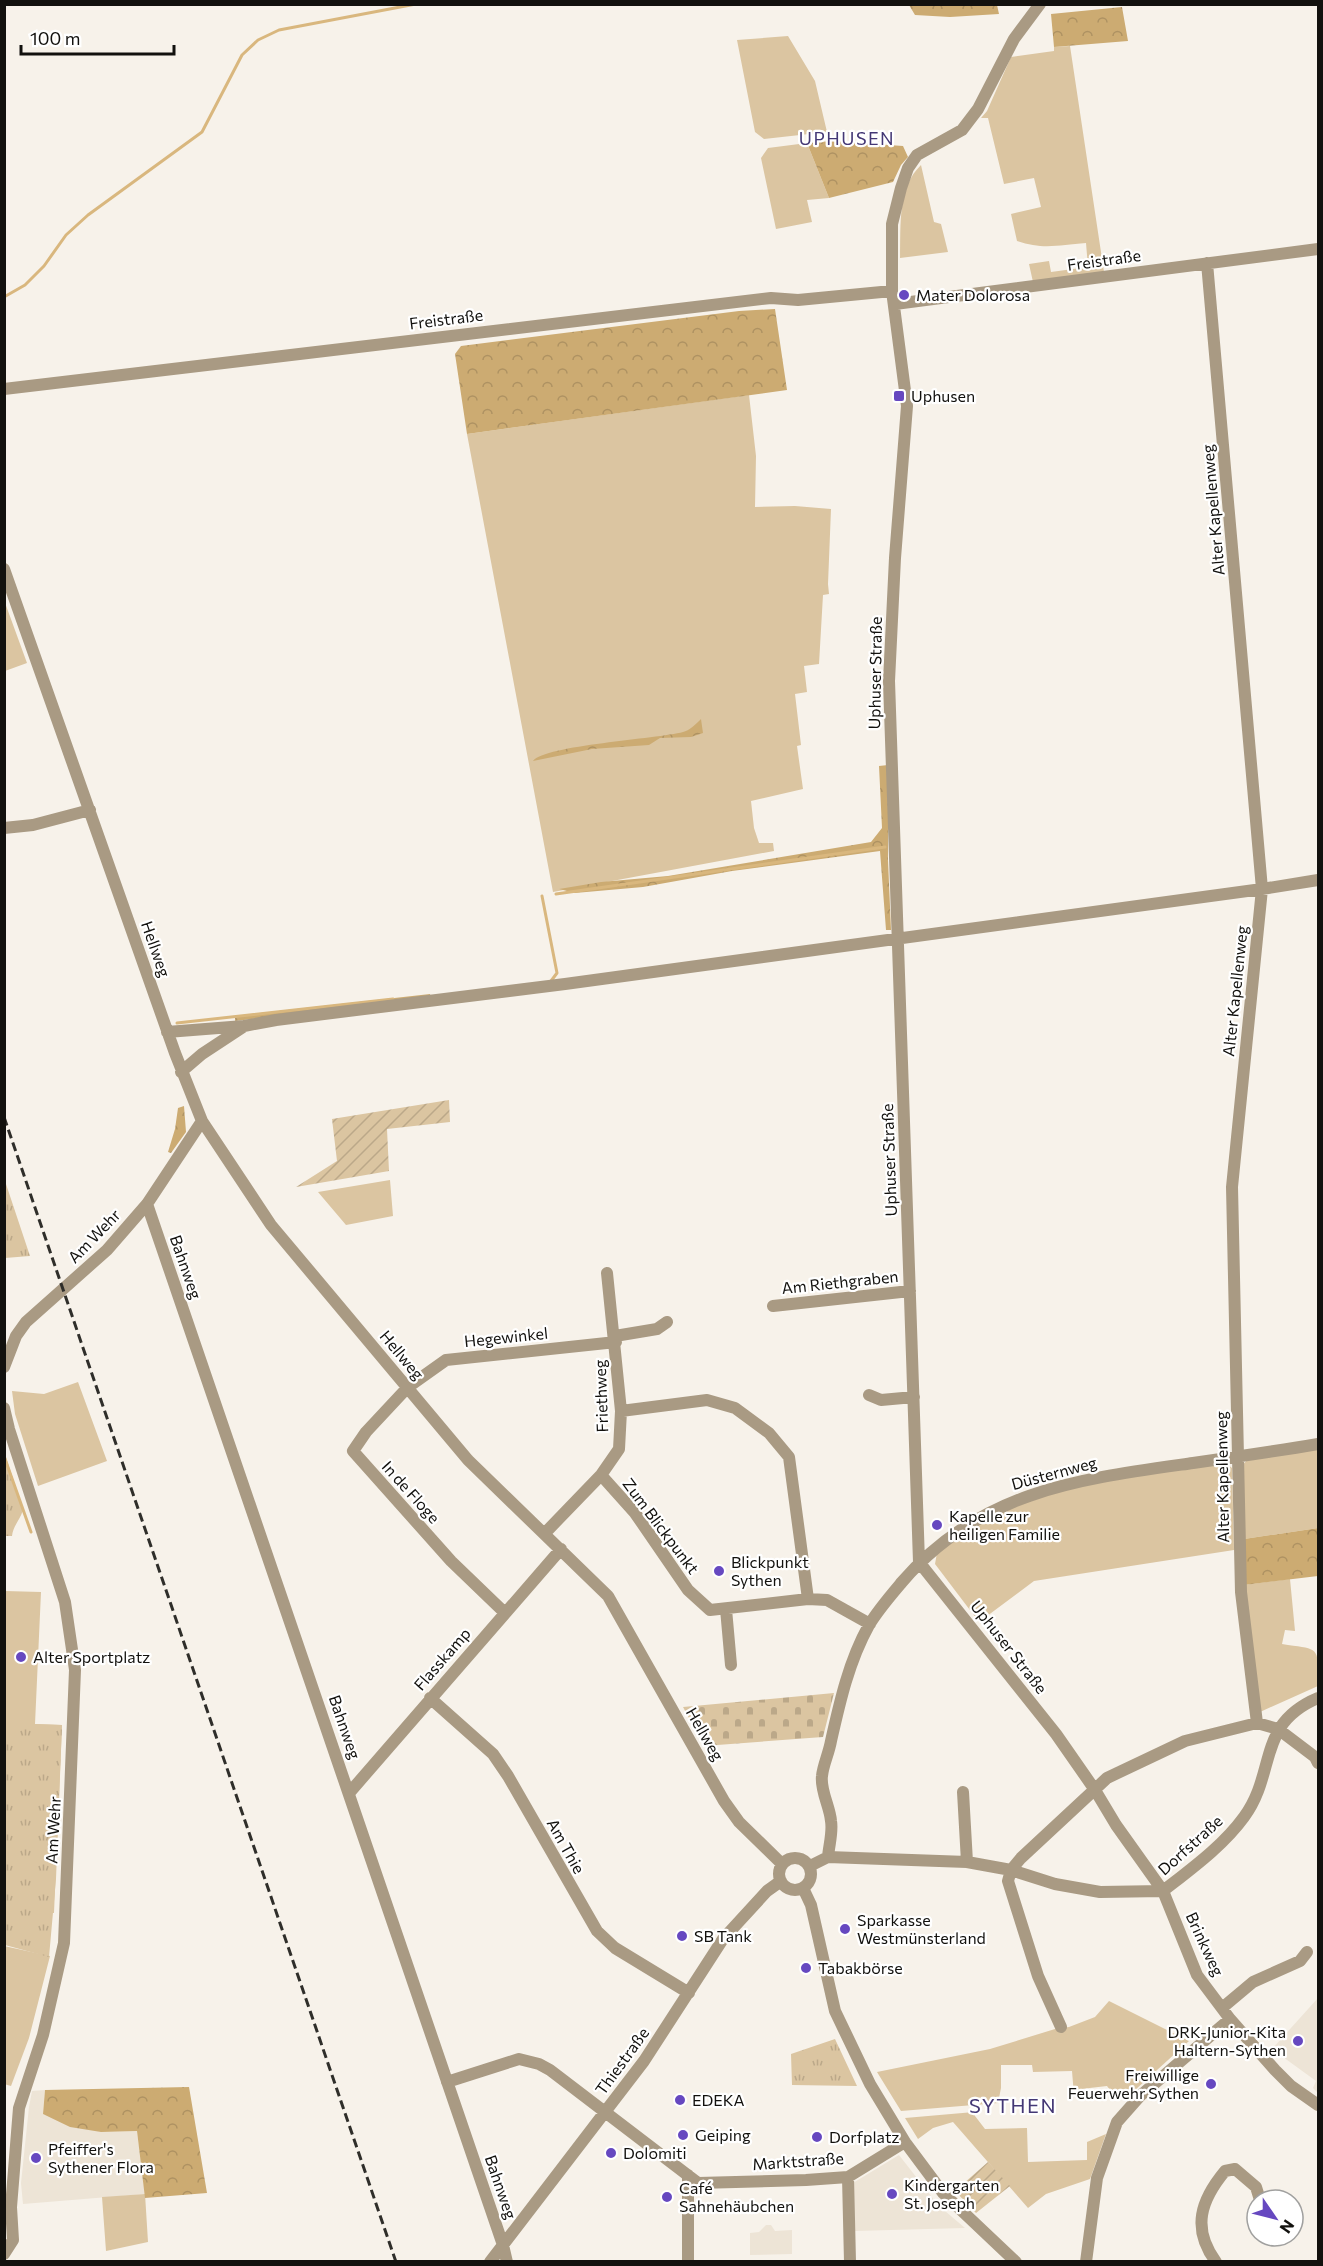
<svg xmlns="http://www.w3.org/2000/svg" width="1323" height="2266" font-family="Commissioner,sans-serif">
<defs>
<pattern id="forest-crowns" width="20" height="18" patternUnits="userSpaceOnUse" patternTransform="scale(1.5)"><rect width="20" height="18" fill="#ccab72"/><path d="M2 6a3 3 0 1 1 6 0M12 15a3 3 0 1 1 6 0" fill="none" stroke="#ae9262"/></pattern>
<pattern id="cemetery-stones" width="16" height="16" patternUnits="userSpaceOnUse" patternTransform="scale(1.5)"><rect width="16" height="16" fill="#dbc5a1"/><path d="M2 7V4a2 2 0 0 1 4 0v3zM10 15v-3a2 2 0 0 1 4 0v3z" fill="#bba889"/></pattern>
<pattern id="park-tufts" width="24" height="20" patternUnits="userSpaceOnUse" patternTransform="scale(1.5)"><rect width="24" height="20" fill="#dbc5a1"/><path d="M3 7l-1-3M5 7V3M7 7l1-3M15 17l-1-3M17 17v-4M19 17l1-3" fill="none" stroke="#bba889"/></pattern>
<pattern id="garden-furrows" width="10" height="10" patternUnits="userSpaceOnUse" patternTransform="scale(1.5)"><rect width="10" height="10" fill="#dbc5a1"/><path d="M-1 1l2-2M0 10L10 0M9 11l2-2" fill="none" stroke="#bba889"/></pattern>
</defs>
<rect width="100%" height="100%" fill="#f7f2ea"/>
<path fill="#ede4d6" d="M1318,1998V2093L1313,2088L1316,2081L1272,2049Z
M45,2090L43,2114L101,2132L137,2131L145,2194L23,2204L21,2183L29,2107L32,2091Z
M899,2155L938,2205L965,2228L854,2231L853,2183Z
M766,2225H771L775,2231L792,2230V2254L750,2255V2233L759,2232Z"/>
<path fill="#dbc5a1" d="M788,36L815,81L827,132L764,139L755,132L737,40Z
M1070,46L1104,272L1033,282L1029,264L1049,261L1051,272L1088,267L1086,243C1059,245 1043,250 1017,241L1011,214L1041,207L1034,178L1004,184L988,118H981L987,111L1011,57L1054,51V47Z
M807,143L829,198L807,200L812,222L776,229L761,158L768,148Z
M921,165L934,222L941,224L948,252L900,258C901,226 897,188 921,165Z
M749,395L756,456L755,507L795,506L831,509L828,584L829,594L823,595L819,664L804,666L807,692L795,694L801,745L797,746L803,789L751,801L754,828L759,843H773L774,851L553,892L467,434Z
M4,600L27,663L5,671H4Z
M390,1180L393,1216L346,1225L318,1192Z
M78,1382L107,1461L38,1486L15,1414L12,1391L44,1394Z
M1318,1449V1528L1244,1539L1241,1467L1247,1460Z
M1226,1463L1232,1468L1234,1550L1034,1581L979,1622L935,1564L937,1553L993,1514L1078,1484Z
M1290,1579L1295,1631L1285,1630L1282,1644C1321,1650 1318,1645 1318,1686L1260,1712L1244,1585Z
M5,1591L41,1592L35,1724L62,1725L54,1913L5,1911Z
M4,1946L50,1956L29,2038L11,2086L4,2084Z
M1109,2001L1189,2041L1124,2100L1113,2094L1107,2086L1081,2089V2095H1074L1072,2071L1033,2072L1032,2065H1001V2088L998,2103L901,2111L877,2072L990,2049L1055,2029L1069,2027L1095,2017Z
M974,2112L975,2116L985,2129L1027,2128L1028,2162L1087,2160V2142L1106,2134L1090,2179L1046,2194L1028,2208L953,2122L933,2128L918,2139L905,2118Z
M145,2194L148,2242L106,2251L102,2197Z"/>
<path fill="url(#forest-crowns)" d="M909,5H997L999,14L950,17L915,15Z
M1122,7L1128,41L1054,47L1051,14Z
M832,141L903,146L908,157L901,165L893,182L829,198L807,143Z
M775,309L787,390L467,434L455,354L461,346L739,311Z
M701,719L703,733L691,737L660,738L649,745L592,749L533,761C545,745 657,739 683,732C689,731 696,724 701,719Z
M888,765V860L891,930H886L880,851L732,871L643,887L575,893L559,889L601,882L668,876L871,842L882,828L879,766Z
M430,994L431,998L235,1021V1016L251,1014Z
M184,1106L186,1132L171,1153L168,1152L175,1129L178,1108Z
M1318,1528V1576L1244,1585V1539Z
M189,2087L207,2193L145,2198L137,2131L101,2132L70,2127L43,2114L45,2090Z"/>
<path fill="url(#cemetery-stones)" d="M834,1693L823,1737L704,1746L683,1707Z"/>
<path fill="url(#park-tufts)" d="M4,1181H5L30,1256L5,1258Z
M5,1454L23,1510C20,1520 13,1526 12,1536H5Z
M5,1723L62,1725L56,1879L49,1957L5,1945Z
M835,2039L857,2086L792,2085L791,2054Z"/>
<path fill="url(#garden-furrows)" d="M449,1100L450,1122L387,1129L389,1171L296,1187L337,1161L332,1119Z
M988,2162L1010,2186L976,2213L955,2191Z"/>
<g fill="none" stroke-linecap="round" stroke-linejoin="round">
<path stroke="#d9b77e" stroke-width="3" d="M4,297L25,285L44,266L66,235L88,215L202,132L242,55L258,40L279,30L416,4
M556,894L885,847
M542,896L557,973L551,981
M177,1023L393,999
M4,1456L31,1532"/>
<path stroke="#a99a83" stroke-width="12" d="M1040,4L1014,39L978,109L962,130L917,155L908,168L901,188L892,224V291L907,406L895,558L889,681L919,1562L1056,1734L1095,1790L1116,1825L1163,1891L1197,1975L1230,2019L1275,2070L1291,2086L1318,2105
M1207,263L1262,889L1232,1187L1241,1592L1257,1723
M895,304L1318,249
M4,389L771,298L798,300L892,291
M4,569L175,1053L202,1121L271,1225L468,1460L608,1596L724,1801L739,1822L782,1864
M4,828L33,825L90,810
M167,1032L244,1026L276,1020L565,984L1262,889L1318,880
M181,1072L202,1054L243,1027
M147,1204L503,2245L507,2262
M773,1306L910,1291
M615,1336L657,1329L667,1322
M4,1367L16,1336L26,1322L107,1250L147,1204L202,1121
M869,1395L881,1400L914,1397
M4,1408L9,1429L65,1602L75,1670L64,1943L43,2035L19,2108L11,2207L13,2240L4,2254
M621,1411L707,1400L735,1408L769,1433L789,1457L808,1599
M601,1475L635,1513L688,1590L710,1610L808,1599L827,1600L870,1624
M545,1533L601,1475L619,1449L621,1411L607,1273
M726,1609L731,1665
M505,1613L451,1561L353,1451L366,1432L408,1387L446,1360L616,1342
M430,1698L493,1754L508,1776L597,1931L615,1948L689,1993
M350,1792L561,1549
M963,1792L967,1862
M828,1857C829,1845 833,1832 831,1821C830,1807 820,1790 822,1776C823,1765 829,1753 831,1741C840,1701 849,1661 869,1625C878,1610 891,1595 902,1582C981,1490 1080,1479 1193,1463C1235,1457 1277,1451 1318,1444
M779 1874a16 16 0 1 1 32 0a16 16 0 1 1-32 0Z
M810,1866L828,1857L967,1862L1011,1870L1055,1884L1100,1892L1163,1891C1191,1869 1223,1846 1244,1817C1277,1772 1256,1724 1318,1698
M803,1888L811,1905L835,2011L870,2084L905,2142L943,2193L1016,2262
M1222,2008L1253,1982L1300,1961L1307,1952
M1061,2027L1038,1976L1008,1881L1011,1870L1021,1858L1107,1778L1185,1741L1257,1723L1278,1729L1315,1757L1318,1763
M447,2082L519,2059L539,2064L550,2070L698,2183L806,2180L848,2177L905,2142
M688,2175V2262
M848,2177L850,2262
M490,2262L644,2061L723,1939L767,1891L781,1881
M1086,2262L1097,2178L1117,2122L1140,2096L1230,2019
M1216,2262C1191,2228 1201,2200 1225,2171L1235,2169L1256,2187L1260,2200"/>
<path stroke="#2f2e2a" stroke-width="3" stroke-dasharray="9 4.5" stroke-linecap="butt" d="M4,1117L396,2262"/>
</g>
<g fill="#6648c0" stroke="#fff" stroke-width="2">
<circle cx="904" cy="295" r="6"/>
<rect x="893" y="390" width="12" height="12" rx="3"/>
<circle cx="937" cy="1525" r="6"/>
<circle cx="719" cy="1571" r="6"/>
<circle cx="21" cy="1657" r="6"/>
<circle cx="845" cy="1929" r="6"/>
<circle cx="682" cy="1936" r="6"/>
<circle cx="806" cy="1968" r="6"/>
<circle cx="1298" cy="2041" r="6"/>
<circle cx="1211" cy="2084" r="6"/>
<circle cx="680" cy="2100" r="6"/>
<circle cx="683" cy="2135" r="6"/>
<circle cx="817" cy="2137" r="6"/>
<circle cx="611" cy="2153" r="6"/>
<circle cx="36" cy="2158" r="6"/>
<circle cx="892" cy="2194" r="6"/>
<circle cx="667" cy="2197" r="6"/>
</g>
<g text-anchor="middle" stroke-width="4.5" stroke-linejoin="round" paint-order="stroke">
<g font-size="16" fill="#12110e" stroke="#fff">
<text transform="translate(1104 260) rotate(-8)" y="6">Freistraße</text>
<text transform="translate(446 319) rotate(-7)" y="6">Freistraße</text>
<text transform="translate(1213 510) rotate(-95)" y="6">Alter Kapellenweg</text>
<text transform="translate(875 673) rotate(-89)" y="6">Uphuser Straße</text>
<text transform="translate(156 949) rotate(71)" y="6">Hellweg</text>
<text transform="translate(1235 991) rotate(-84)" y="6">Alter Kapellenweg</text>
<text transform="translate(889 1160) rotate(-92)" y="6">Uphuser Straße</text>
<text transform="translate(94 1236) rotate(-46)" y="6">Am Wehr</text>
<text transform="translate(186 1267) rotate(71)" y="6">Bahnweg</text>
<text transform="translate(840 1282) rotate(-6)" y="6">Am Riethgraben</text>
<text transform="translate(506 1337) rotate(-6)" y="6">Hegewinkel</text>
<text transform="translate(402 1355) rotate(50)" y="6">Hellweg</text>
<text transform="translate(601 1396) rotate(-92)" y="6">Friethweg</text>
<text transform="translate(1054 1473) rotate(-15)" y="6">Düsternweg</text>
<text transform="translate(1222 1477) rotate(-91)" y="6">Alter Kapellenweg</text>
<text transform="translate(411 1492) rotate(48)" y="6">In de Floge</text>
<text transform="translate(661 1526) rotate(53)" y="6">Zum Blickpunkt</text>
<text transform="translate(1009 1647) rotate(52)" y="6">Uphuser Straße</text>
<text transform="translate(442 1659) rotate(-49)" y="6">Flasskamp</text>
<text transform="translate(345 1727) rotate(71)" y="6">Bahnweg</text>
<text transform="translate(705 1734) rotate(60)" y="6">Hellweg</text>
<text transform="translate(53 1830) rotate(-87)" y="6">Am Wehr</text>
<text transform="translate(1190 1845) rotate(-42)" y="6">Dorfstraße</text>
<text transform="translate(566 1846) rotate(61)" y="6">Am Thie</text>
<text transform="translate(1205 1944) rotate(65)" y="6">Brinkweg</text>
<text transform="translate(622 2061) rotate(-54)" y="6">Thiestraße</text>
<text transform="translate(798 2161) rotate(-4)" y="6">Marktstraße</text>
<text transform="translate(501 2187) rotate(71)" y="6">Bahnweg</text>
</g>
<g font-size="16" fill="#12110e" stroke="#fff" text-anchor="start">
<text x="916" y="301">Mater Dolorosa</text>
<text x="911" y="402">Uphusen</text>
<text x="949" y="1522">Kapelle zur<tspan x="949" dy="18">heiligen Familie</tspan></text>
<text x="731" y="1568">Blickpunkt<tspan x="731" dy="18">Sythen</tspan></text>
<text x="33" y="1663">Alter Sportplatz</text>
<text x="857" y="1926">Sparkasse<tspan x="857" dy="18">Westmünsterland</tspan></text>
<text x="694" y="1942">SB Tank</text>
<text x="818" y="1974">Tabakbörse</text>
<text x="1286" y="2038" text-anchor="end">DRK-Junior-Kita<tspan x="1286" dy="18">Haltern-Sythen</tspan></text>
<text x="1199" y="2081" text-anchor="end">Freiwillige<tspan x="1199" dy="18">Feuerwehr Sythen</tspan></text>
<text x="692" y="2106">EDEKA</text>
<text x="695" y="2141">Geiping</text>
<text x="829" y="2143">Dorfplatz</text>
<text x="48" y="2155">Pfeiffer's<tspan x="48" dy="18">Sythener Flora</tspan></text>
<text x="623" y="2159">Dolomiti</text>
<text x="904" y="2191">Kindergarten<tspan x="904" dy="18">St. Joseph</tspan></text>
<text x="679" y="2194">Café<tspan x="679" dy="18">Sahnehäubchen</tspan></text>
</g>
<g font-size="18" letter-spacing="1.5" fill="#443875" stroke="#fff">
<text x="847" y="145">UPHUSEN</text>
</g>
<g font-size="20" letter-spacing="1.5" fill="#443875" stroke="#fff">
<text x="1013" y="2113">SYTHEN</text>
</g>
</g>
<rect width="1323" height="2266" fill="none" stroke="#12110e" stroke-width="12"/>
<g transform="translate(1275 2218) rotate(125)"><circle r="28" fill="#ffffff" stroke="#a0a09f" stroke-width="1.5"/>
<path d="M0-4.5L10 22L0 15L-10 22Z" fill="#6648c0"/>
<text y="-9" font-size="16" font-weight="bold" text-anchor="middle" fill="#12110e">N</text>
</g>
<path d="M21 45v9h153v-9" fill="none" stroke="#12110e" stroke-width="3"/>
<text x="30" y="45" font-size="18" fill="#12110e" stroke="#ffffff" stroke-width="4.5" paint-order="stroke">100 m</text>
</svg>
